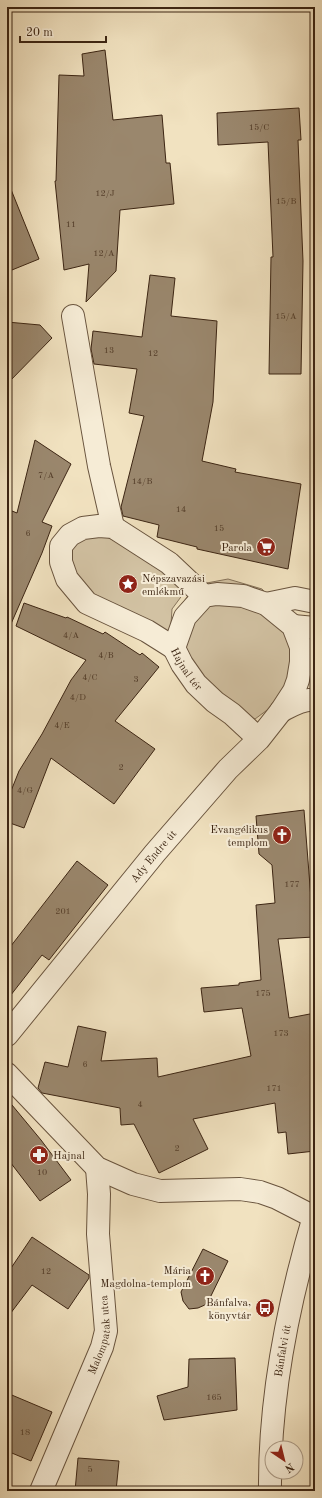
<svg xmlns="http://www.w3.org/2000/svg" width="322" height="1498" font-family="'Old Standard TT',serif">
<rect width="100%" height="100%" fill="#f1e2c0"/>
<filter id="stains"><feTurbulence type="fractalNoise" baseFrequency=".005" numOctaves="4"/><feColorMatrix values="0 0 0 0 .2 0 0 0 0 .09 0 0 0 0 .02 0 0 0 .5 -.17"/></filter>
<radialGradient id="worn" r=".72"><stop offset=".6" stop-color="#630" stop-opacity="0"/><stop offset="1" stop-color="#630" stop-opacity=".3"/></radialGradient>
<path fill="#d2c2a3" stroke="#87745b" d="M79,522L192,582L172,609L170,639L84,594L65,568Z
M228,579L262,589L290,618L293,668L278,702L255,719L233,712L174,640L176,612L196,585Z"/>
<path fill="#9a876d" stroke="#3c2513" d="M105,50L113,120L162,115L166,163H170L174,204L120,210L116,271L86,302L89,264L64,270L55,181H56L59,75L84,76L82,54Z
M299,108L301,140H298L303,261L301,374H269L271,257H273L268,142L218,145L217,113Z
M7,182H8L39,259L7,272Z
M150,275L175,278L171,316L217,321L213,402L202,461L236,469L235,472L301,484L288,569L197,549V547L157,537L159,525L123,516L121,507L144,416L129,413L137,369L94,364L91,349L93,331L142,337Z
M7,322L40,325L52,338L7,384Z
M35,440L71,464L42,522L52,526L42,553L7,633V509L17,513Z
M24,603L66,618L67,617L103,634L105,632L140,655L142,653L159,667L115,721L155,749L114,804L51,758L24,828L7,822V801L19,771L42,734L71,680L86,660L16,626Z
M304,810L314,937L278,939L289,1018L315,1013V1151L288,1154L286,1132L278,1133L275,1103L193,1119L208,1149L159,1173L134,1124L121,1125L120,1108L42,1093L38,1088L45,1062L68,1067L78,1026L106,1032L101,1061L157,1058L158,1077L251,1056L242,1008L204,1012L201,988L239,985V983L261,980L256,905L275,903L272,865L259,854L256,816Z
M77,861L108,885L49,960L42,955L7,1000V951Z
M7,1099L41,1140L71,1180L40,1201L7,1158Z
M32,1237L89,1275V1278L68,1309L32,1285L7,1318V1274Z
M203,1249L228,1261L207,1304L198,1308L189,1309L183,1301L181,1292Z
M235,1358L237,1410L164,1420L157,1396L188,1387L189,1359Z
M7,1393L52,1412L31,1461L7,1451Z
M78,1458L119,1461L116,1491H75Z"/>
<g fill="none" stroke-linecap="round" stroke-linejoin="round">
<g stroke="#69543e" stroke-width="24">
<g id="minor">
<path d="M73,316L99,466L113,527"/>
<path d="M266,604L295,598L315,602"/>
<path d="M293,626L315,628"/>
<path d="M174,648L147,631L87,603L67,579L61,562V546L70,535L83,528L99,526L113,527L169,563L204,596"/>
<path d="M281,711C291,706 303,698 315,700"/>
<path id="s1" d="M7,1035L155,853L228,769L259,739L281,711L294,691L298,680L301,662V647L293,626L266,604L243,596L217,594L204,596L185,617L174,648L182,664L196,684L215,702L232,714L259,739"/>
<path d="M7,1074L97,1168L133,1184L160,1191L240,1189L260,1192L277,1198L314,1217"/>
<path id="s2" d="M41,1491L102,1347L106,1331L98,1234L99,1194L97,1168"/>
</g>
</g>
<g stroke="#69543e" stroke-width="24">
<g id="tertiary">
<path id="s3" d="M270,1491C269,1396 288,1303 315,1213"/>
</g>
</g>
<use href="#minor" stroke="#f6ecd6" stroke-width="22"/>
<use href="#tertiary" stroke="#f6ecd6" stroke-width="22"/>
</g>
<defs>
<g id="supermarket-disc" transform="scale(1)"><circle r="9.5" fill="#8f2418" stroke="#f6ecd6"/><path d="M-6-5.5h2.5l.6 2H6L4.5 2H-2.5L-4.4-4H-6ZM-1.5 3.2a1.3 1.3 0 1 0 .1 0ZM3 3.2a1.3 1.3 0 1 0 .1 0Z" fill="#fff"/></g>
<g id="sight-disc" transform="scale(1)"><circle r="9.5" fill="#8f2418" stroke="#f6ecd6"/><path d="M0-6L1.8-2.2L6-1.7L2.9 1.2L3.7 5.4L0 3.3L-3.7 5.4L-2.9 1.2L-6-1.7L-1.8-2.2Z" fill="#fff"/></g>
<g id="church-disc" transform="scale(1)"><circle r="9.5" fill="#8f2418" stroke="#f6ecd6"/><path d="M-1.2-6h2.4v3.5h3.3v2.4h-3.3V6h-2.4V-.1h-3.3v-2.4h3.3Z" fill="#fff"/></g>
<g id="pharmacy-disc" transform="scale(1)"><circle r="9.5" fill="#8f2418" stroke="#f6ecd6"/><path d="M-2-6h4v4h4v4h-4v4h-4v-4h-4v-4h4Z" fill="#fff"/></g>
<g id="bus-disc" transform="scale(1)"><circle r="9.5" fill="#8f2418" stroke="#f6ecd6"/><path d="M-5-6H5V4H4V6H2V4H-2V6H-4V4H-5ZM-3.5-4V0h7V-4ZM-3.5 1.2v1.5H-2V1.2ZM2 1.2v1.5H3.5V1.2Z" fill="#fff"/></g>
</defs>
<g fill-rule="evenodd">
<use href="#supermarket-disc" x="266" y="547"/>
<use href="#sight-disc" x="128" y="584"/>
<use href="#church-disc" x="282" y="835"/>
<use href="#pharmacy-disc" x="39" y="1155"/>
<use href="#church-disc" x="205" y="1276"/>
<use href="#bus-disc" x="265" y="1308"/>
</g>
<g text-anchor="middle" stroke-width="4" stroke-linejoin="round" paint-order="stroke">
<g font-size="9" fill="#543e2a">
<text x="259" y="130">15/C</text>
<text x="105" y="196">12/J</text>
<text x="286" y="204">15/B</text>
<text x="71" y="227">11</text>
<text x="104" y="256">12/A</text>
<text x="286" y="319">15/A</text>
<text x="109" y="353">13</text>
<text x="153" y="356">12</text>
<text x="46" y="478">7/A</text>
<text x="142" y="484">14/B</text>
<text x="181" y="512">14</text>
<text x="219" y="531">15</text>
<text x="28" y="536">6</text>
<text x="71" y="638">4/A</text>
<text x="106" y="658">4/B</text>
<text x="90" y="680">4/C</text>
<text x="136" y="682">3</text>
<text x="78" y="700">4/D</text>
<text x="62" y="728">4/E</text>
<text x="121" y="770">2</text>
<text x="25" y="793">4/G</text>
<text x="292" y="887">177</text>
<text x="63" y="914">201</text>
<text x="263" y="996">175</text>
<text x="281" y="1036">173</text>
<text x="85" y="1067">6</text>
<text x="274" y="1091">171</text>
<text x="140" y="1107">4</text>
<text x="177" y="1151">2</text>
<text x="42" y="1175">10</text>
<text x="46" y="1274">12</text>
<text x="214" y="1400">165</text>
<text x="25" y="1435">18</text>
<text x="90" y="1472">5</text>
</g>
<g font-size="11" fill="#3c2513" stroke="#f6ecd6" text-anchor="end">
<text x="252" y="551">Parola</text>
<text x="142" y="582" text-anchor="start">Népszavazási<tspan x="142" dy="13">emlékmű</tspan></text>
<text x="268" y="833">Evangélikus<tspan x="268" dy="13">templom</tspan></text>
<text x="53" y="1159" text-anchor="start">Hajnal</text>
<text x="191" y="1274">Mária<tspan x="191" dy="13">Magdolna-templom</tspan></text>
<text x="251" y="1306">Bánfalva,<tspan x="251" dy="13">könyvtár</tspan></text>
</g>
<g font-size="11" fill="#3c2513" stroke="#f6ecd6">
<text dy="4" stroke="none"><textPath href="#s1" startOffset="700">Hajnal tér</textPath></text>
<text dy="4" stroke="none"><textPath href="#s1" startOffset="231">Ady Endre út</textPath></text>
<text dy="4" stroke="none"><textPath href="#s2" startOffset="168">Malompatak utca</textPath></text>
<text dy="4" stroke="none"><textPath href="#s3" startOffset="141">Bánfalvi út</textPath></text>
</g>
</g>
<rect width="322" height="1498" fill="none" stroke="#f1e2c0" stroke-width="24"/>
<rect x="8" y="8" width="306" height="1482" fill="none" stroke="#3c2513" stroke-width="2"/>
<rect x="12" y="12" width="298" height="1474" fill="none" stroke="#3c2513"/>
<g transform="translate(284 1460) rotate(145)"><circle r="19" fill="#f6ecd6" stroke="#ac9c88"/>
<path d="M0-3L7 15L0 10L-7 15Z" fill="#8f2418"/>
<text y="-6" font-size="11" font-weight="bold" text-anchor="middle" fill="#3c2513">N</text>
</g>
<path d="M20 36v6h86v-6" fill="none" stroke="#3c2513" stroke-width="2"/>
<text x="26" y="36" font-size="12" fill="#3c2513" stroke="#f6ecd6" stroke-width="3" paint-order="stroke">20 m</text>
<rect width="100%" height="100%" filter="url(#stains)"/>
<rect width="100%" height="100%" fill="url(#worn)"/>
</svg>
